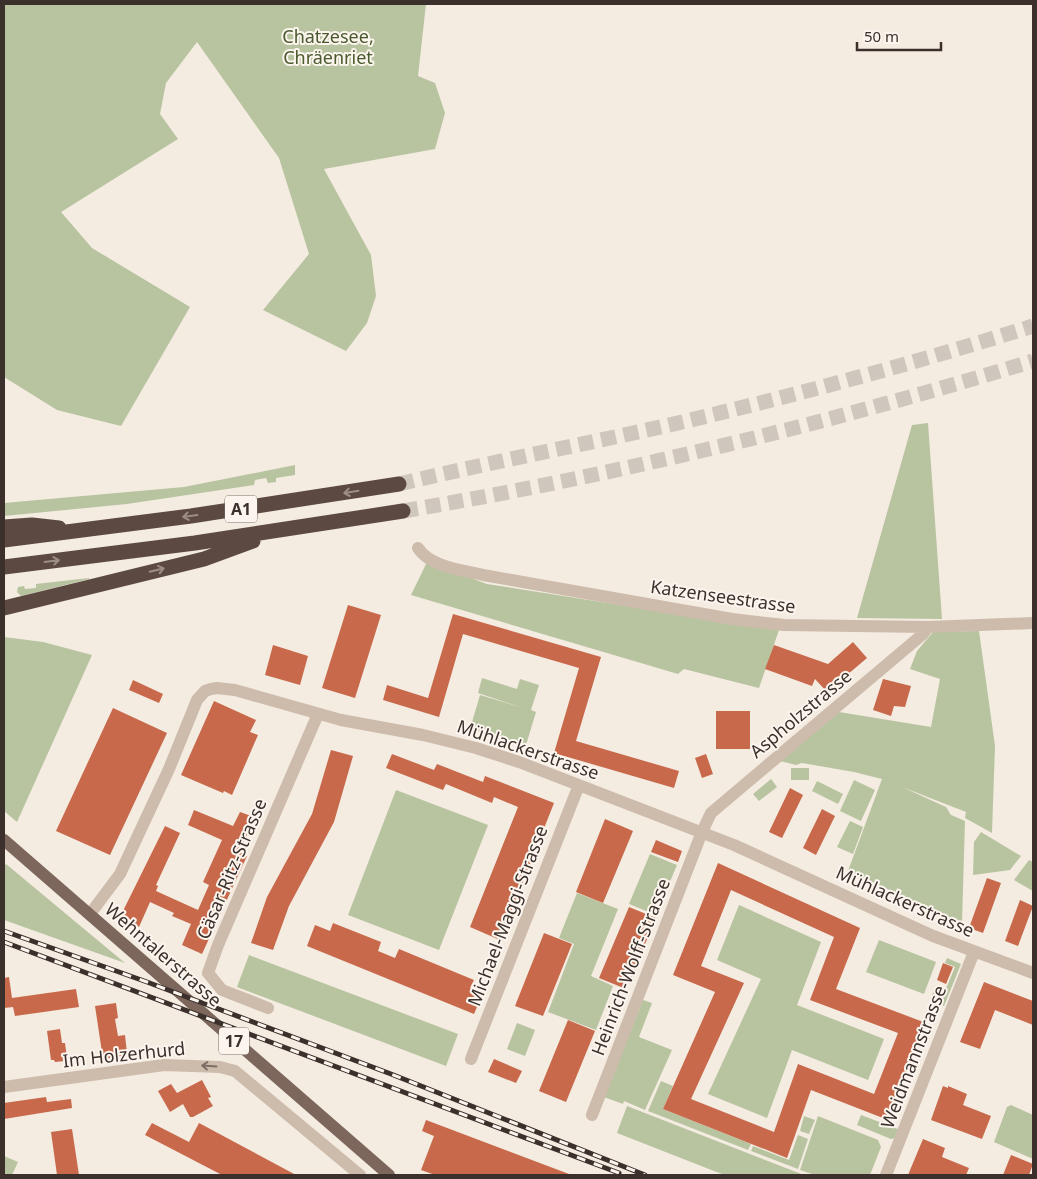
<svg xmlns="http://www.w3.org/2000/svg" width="1037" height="1179" font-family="'Noto Sans',sans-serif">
<rect width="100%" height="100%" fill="#f4ebe1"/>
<path fill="#b8c4a0" d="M4,4H426L418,76L435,83L445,113L435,149L324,169L371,255L376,296L367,323L346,351L263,310L309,254L279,158L197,42L166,83L160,114L178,139L61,212L92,248L190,307L121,426L57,410L4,377Z
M928,423L942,619L857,618L912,425Z
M295,465V475L276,478V482L268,483L266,478L255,480L254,485L127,504L4,516V503L184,487Z
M427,562L487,584L779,630L759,688L684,669L678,674L411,595Z
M89,578V579L21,596L17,592L18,587L24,586L25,589L36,588V584Z
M979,631L995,746L992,833L965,818L966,812L902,787L946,807L951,815L965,821L962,923L848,871L882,779L854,772L802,763L796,765L780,761L839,712L931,727L940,679L910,669L917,651L933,632Z
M4,637L43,642L92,655L17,822L4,811Z
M482,678L517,689L520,679L539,685L531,710L536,712L526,745L470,729L480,695L523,708L478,693Z
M791,768H809V780H791Z
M771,779L777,787L759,801L753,794Z
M854,780L875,790L861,821L840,811Z
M817,781L843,794L838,804L812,791Z
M396,790L488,825L439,950L348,915Z
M850,821L863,827L853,854L837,847Z
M981,832L1021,856L1010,870L973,875L974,842Z
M650,854L677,865L656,915L629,904Z
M1029,860L1033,862V891L1014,880Z
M6,864L125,963L4,920V867Z
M577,893L618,909L591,976L613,986L596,1030L548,1012L574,944L559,938Z
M739,905L821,942L797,1005L884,1039L868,1080L792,1050L767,1118L708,1094L761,979L717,960Z
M879,940L936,962L924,994L866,972Z
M249,955L458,1034L446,1066L237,987Z
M947,958L961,964L944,1006L930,1000L935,988L945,991L955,967L945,963Z
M643,1000L652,1003L639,1037L672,1050L645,1110L624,1101L623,1104L604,1097Z
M517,1023L535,1030L525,1056L507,1049Z
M661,1081L673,1086L663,1109L751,1144L748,1150L648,1111Z
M1011,1105L1033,1115V1159L994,1142L1007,1107Z
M627,1106L804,1175H725L714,1171L617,1133Z
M861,1115L898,1129L895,1138L891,1139L857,1125Z
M804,1116L815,1120L809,1134L800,1131Z
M818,1116L878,1140L881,1147L870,1175H815L800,1170Z
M798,1135L808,1139L798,1169L751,1151L753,1146L789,1160Z
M4,1156L18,1162L12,1175H4Z"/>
<path fill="#c8694b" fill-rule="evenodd" d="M348,605L381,615L355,698L322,688Z
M453,614L601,657L576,741L679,771L674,788L554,753L579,668L463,634L439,717L383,700L387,685L428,698Z
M853,642L867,658L827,692L815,679L812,686L765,669L774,645L828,664Z
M273,645L308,656L300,685L265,675Z
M883,679L911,686L905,707L894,706L891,716L873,710Z
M133,680L163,694L159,703L129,690Z
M214,701L256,720L250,732L258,735L232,795L224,791L223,793L181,775Z
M113,708L167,733L110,855L56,831Z
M716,711H750V749H716Z
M331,750L353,756L334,822L289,906L273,950L251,943L267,897L312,814Z
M392,754L434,770L437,764L483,782L485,776L554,803L500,940L470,927L518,807L494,797L492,803L446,784L443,790L386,768Z
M706,754L713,774L702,778L695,758Z
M790,788L803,795L782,838L769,832Z
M822,809L835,816L816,855L803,848Z
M194,810L233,826L240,812L254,817L240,852L247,856L202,954L182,945L191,924L172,916L174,913L150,902L139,927L122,913L165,826L180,833L156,885L158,886L156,891L198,910L209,885L203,882L222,840L188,825Z
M605,819L633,831L603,903L576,892Z
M656,840L682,851L678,862L651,852Z
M718,863L860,928L836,989L926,1023L888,1120L811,1090L787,1158L663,1109L715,992L673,975ZM731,890L834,937L810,1000L898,1033L874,1094L798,1064L774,1132L691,1099L744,983L701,966Z
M987,878L1001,883L983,933L969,928Z
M1020,900L1033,906L1018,946L1005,941Z
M629,907L656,918L626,989L599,978Z
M333,923L381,942L378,951L395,958L399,949L474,980L470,988L483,993L474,1014L307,946L315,925L330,931Z
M544,933L572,944L543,1016L515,1006Z
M943,963L953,967L946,984L937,980Z
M9,977L12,998L76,989L79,1007L15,1016L13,1007L4,1008V978Z
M984,982L1033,1001V1025L995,1010L980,1049L960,1042Z
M116,1003L118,1018L115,1019L118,1036L125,1035L127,1053L123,1054V1056L103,1059L95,1006Z
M568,1020L595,1031L566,1102L539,1091Z
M60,1029L62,1043H65L67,1058H65V1061L55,1062L54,1060H51L47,1031Z
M494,1059L522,1071L516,1083L488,1072Z
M202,1080L211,1097L208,1098L213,1106L193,1117H190L183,1104L170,1112L158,1091L171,1084L177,1093Z
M943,1086L948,1088V1086L967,1094L963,1105L991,1116L982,1139L931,1120Z
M46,1097L47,1102L71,1099L72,1108L4,1119V1103Z
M426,1120L569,1174V1175H435L421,1170L434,1136L422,1131Z
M152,1123L189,1142L199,1123L296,1175H222L145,1135Z
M72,1129L79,1175H57L51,1132Z
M923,1139L945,1148L942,1157L969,1168L966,1175H908Z
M1011,1155L1033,1164L1029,1175H1003Z"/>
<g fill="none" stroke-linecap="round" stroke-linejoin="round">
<path stroke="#cfc6bd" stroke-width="15" stroke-dasharray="15 8" stroke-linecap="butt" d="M399,484C487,463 576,446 665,426C789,397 912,364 1033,326
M403,511C617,475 826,424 1033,361"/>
<path stroke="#cdbbac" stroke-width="12" d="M418,548C430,567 462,570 483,575L732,619L784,625L928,627L1033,623
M90,914L120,874L169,769L197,700L205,691L211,689L217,688L235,690L341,720L423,735L476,748L519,762L734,845L933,936L1033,973
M268,1008L222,990L208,973L218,945L318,714
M471,1059L579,785
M4,1087L164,1065L220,1067L235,1071L360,1175
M592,1115L702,832L711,813L923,634L928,627
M886,1175L974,952"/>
<path stroke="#7d675c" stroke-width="12" d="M4,840L389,1175"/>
<path stroke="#5c4a42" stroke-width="15" d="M4,527L32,525L59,528
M4,540L191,516L399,484
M4,567L195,543L403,511
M4,608L204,559L253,541"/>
<g stroke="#3b302b" stroke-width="5">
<path id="rail" d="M4,931L147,982L391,1074L645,1175
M4,942L619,1173"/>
</g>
<use href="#rail" stroke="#fbf5ee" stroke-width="3" stroke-dasharray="9" stroke-linecap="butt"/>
</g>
<defs><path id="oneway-shaft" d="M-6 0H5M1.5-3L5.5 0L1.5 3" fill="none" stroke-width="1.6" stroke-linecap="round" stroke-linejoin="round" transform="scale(1.25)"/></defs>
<g stroke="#9c8e87">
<use href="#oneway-shaft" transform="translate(351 492) rotate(171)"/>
<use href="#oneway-shaft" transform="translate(190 516) rotate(172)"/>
<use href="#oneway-shaft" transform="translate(52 561) rotate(-7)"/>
<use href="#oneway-shaft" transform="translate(157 570) rotate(-13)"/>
</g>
<use stroke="#7d6f65" href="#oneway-shaft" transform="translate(209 1066) rotate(-176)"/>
<g text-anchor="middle" stroke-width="4" stroke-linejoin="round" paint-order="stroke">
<g fill="#fbf5ee" stroke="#756b66" stroke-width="1">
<rect x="225" y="495.5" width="32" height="27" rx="4"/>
<rect x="219" y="1027.5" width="30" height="27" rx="4"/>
</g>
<g font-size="16" font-weight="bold" fill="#3b302b">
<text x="241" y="515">A1</text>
<text x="234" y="1047">17</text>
</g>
<g font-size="18" fill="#4a5a2e" stroke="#fbf5ee">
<text x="328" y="43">Chatzesee,<tspan x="328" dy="21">Chräenriet</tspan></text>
</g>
<g font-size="18" fill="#3b302b" stroke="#fbf5ee">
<text transform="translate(723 597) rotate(8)" y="6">Katzenseestrasse</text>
<text transform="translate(801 714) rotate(-40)" y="6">Aspholzstrasse</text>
<text transform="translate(528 750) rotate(19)" y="6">Mühlackerstrasse</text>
<text transform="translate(232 869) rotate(-67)" y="6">Cäsar-Ritz-Strasse</text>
<text transform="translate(905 902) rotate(24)" y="6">Mühlackerstrasse</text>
<text transform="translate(508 916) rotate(-69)" y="6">Michael-Maggi-Strasse</text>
<text transform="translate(163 955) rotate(41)" y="6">Wehntalerstrasse</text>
<text transform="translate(631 967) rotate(-69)" y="6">Heinrich-Wolff-Strasse</text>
<text transform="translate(124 1055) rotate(-6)" y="6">Im Holzerhurd</text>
<text transform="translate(914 1057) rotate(-69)" y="6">Weidmannstrasse</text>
</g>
</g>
<rect width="1037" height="1179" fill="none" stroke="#3b302b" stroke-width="10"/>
<path d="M857 42v8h84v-8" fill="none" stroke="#3b302b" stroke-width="2.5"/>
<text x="864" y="42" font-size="15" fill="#3b302b" stroke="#fbf5ee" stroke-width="4" paint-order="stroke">50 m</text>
</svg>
